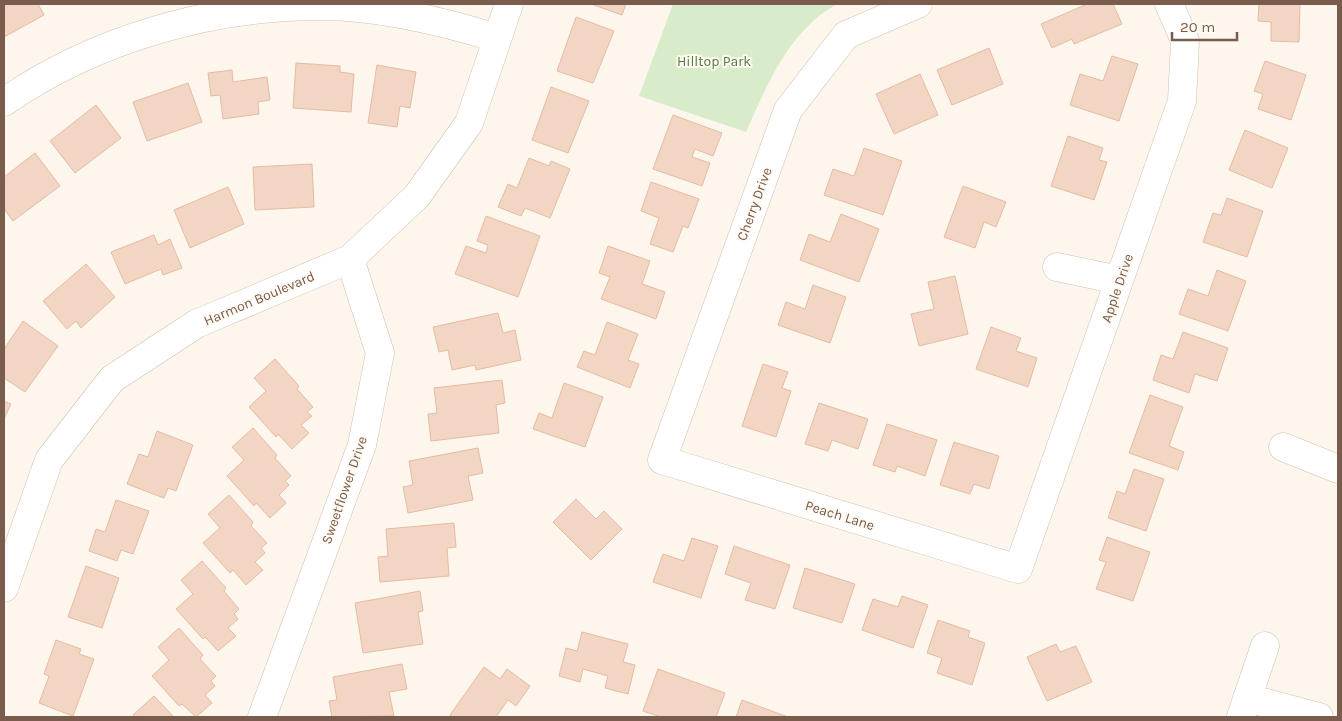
<svg xmlns="http://www.w3.org/2000/svg" width="1342" height="721" font-family="Karla,sans-serif">
<rect width="100%" height="100%" fill="#fdf6ec"/>
<path fill="#d8ecc9" d="M673,4H837C829,9 819,15 812,22C780,52 764,92 746,132L639,96Z"/>
<path fill="#f3d5c3" stroke="#e6bba3" d="M4,4H38L44,15L4,37Z
M591,4H626L622,15Z
M1087,4H1113L1122,24L1074,44L1072,39L1052,48L1041,24Z
M1259,4H1300L1299,42L1271,41V22L1258,21Z
M576,17L614,31L593,83L557,71Z
M989,48L1003,84L952,105L937,70Z
M1112,56L1138,64L1119,121L1070,105L1080,74L1103,81Z
M1265,61L1306,75L1291,120L1258,109L1263,94L1254,91Z
M296,63L340,66V72L354,74L351,112L293,108Z
M377,65L416,72L410,108L400,106L397,127L368,123Z
M232,70L233,82L267,77L270,100L258,102L259,114L223,119L220,95L211,96L208,73Z
M920,74L938,115L894,134L876,94Z
M188,83L202,122L147,141L133,102Z
M551,87L589,101L568,153L532,140Z
M96,105L121,138L75,173L50,141Z
M673,115L722,133L713,156L695,149L692,157L710,163L702,186L653,169Z
M1245,130L1288,148L1272,188L1229,170Z
M1068,136L1103,148L1099,160L1107,162L1094,200L1051,186Z
M864,148L902,161L883,215L824,195L833,169L854,176Z
M35,153L60,186L13,221L4,209V177Z
M529,158L549,166L551,161L570,169L550,218L525,208L521,216L498,207L508,184L517,188Z
M312,164L314,207L255,210L253,167Z
M651,182L699,199L688,228L683,226L673,252L650,244L659,218L641,211Z
M963,186L1006,202L996,227L984,222L975,248L944,237Z
M228,187L244,224L190,248L174,210Z
M1227,198L1263,211L1247,257L1203,242L1213,213L1221,215Z
M841,214L879,229L859,282L800,260L809,234L830,242Z
M486,216L540,236L518,297L455,274L466,246L486,253L488,245L477,241Z
M154,235L158,245L170,239L182,268L163,275L161,269L125,284L111,252Z
M608,246L650,261L642,284L665,292L656,319L601,299L610,277L599,273Z
M86,264L115,297L81,328L76,321L67,329L43,301Z
M1217,270L1246,281L1228,331L1179,314L1188,289L1208,296Z
M955,276L968,334L919,346L911,314L934,309L928,282Z
M813,285L846,297L830,343L778,325L786,302L805,309Z
M498,313L503,333L515,330L521,360L476,370L475,365L452,370L448,350L439,352L433,327Z
M23,321L58,346L25,392L4,378V349Z
M607,322L638,334L628,360L639,364L630,388L577,367L584,351L595,355Z
M991,327L1021,338L1016,351L1037,358L1028,387L976,369Z
M1183,332L1228,348L1217,381L1195,374L1189,393L1153,380L1161,355L1173,359Z
M275,359L299,386L297,389L313,407L307,412L312,416L301,425L309,433L292,449L278,434L276,437L249,407L266,391L254,378Z
M763,364L788,372L782,388L791,391L776,437L742,426Z
M502,380L505,403L496,405L499,433L431,441L428,414L437,413L434,388Z
M564,383L603,397L585,447L533,429L539,413L552,418Z
M1150,395L1183,407L1169,446L1184,452L1178,470L1129,453Z
M4,401L11,404L4,419Z
M819,403L868,419L858,449L832,440L828,451L805,444Z
M887,424L937,440L925,476L897,466L895,472L873,465Z
M253,428L277,455L275,458L291,476L285,481L289,485L279,495L286,503L270,518L256,503L254,506L227,476L244,460L232,447Z
M157,431L193,445L176,491L168,488L164,498L127,484L139,454L148,457Z
M954,442L999,456L989,489L974,484L970,494L940,485Z
M478,448L483,473L468,476L473,500L408,513L403,487L413,485L409,461Z
M1134,469L1164,479L1146,531L1108,518L1117,491L1125,494Z
M229,495L253,522L251,526L267,543L261,548L265,553L255,562L263,570L246,585L233,570L230,573L203,543L220,528L208,514Z
M576,499L596,519L604,511L622,529L591,560L553,522Z
M116,500L149,511L133,554L121,550L117,561L89,551L96,529L105,532Z
M454,523L456,547L447,548L449,576L380,582L378,557L388,556L386,529Z
M1107,537L1150,552L1133,601L1096,589L1106,562L1099,560Z
M692,538L718,546L701,598L653,582L663,554L684,561Z
M734,546L790,565L775,609L745,600L751,583L725,574Z
M202,561L226,588L224,591L239,609L234,614L238,619L228,628L236,636L218,651L205,637L203,639L176,609L193,594L181,580Z
M86,566L119,578L102,628L68,617Z
M805,568L855,584L842,623L793,608Z
M420,591L423,611L418,612L423,644L363,653L355,603Z
M902,596L928,605L913,648L862,630L873,599L898,607Z
M938,620L970,631L968,637L985,643L972,685L937,673L942,658L927,653Z
M179,628L203,655L200,659L216,676L211,681L215,686L205,695L212,703L196,717L182,704L179,706L152,676L169,660L158,647Z
M582,632L628,644L623,662L635,665L628,694L605,688L608,676L583,669L580,682L559,676L566,648L577,651Z
M56,640L81,649L79,654L94,659L73,716L39,703L49,676L44,674Z
M1056,644L1060,652L1076,646L1092,682L1047,701L1027,657Z
M402,664L407,689L389,692L394,716L332,717L329,701L337,700L333,677Z
M484,667L500,679L507,669L530,686L516,706L508,700L496,717H453L450,715Z
M658,669L725,693L716,717H661L643,711Z
M154,696L174,717H135L133,715Z
M742,700L788,717H736Z"/>
<g fill="none" stroke-linecap="round" stroke-linejoin="round">
<g stroke="#d1beb0" stroke-width="29">
<path id="minor" d="M918,4L846,35L788,110L662,460L1018,569L1182,101L1185,41L1169,4
M4,102C95,39 211,6 322,6C380,6 441,21 497,38
M1057,267L1119,280
M1283,447L1338,469
M4,588L49,460L112,379L196,324L350,259L417,196L469,123L509,4
M1247,698L1319,717
M262,717L362,445L380,353L350,259
M1241,717L1265,646"/>
</g>
<use href="#minor" stroke="#fff" stroke-width="28"/>
</g>
<g text-anchor="middle" stroke-width="4" stroke-linejoin="round" paint-order="stroke">
<g font-size="14" fill="#537a41" stroke="#fffaf3">
<text x="714" y="66">Hilltop Park</text>
</g>
<g font-size="14" fill="#7a5c4d" stroke="#fffaf3">
<text transform="translate(754 204) rotate(-70)" y="5">Cherry Drive</text>
<text transform="translate(1117 288) rotate(-71)" y="5">Apple Drive</text>
<text transform="translate(259 298) rotate(-23)" y="5">Harmon Boulevard</text>
<text transform="translate(344 490) rotate(-71)" y="5">Sweetflower Drive</text>
<text transform="translate(840 515) rotate(17)" y="5">Peach Lane</text>
</g>
</g>
<rect width="1342" height="721" fill="none" stroke="#7a5c4d" stroke-width="10"/>
<path d="M1172 32v8h65v-8" fill="none" stroke="#7a5c4d" stroke-width="2.5"/>
<text x="1180" y="32" font-size="15" fill="#7a5c4d" stroke="#fffaf3" stroke-width="4" paint-order="stroke">20 m</text>
</svg>
